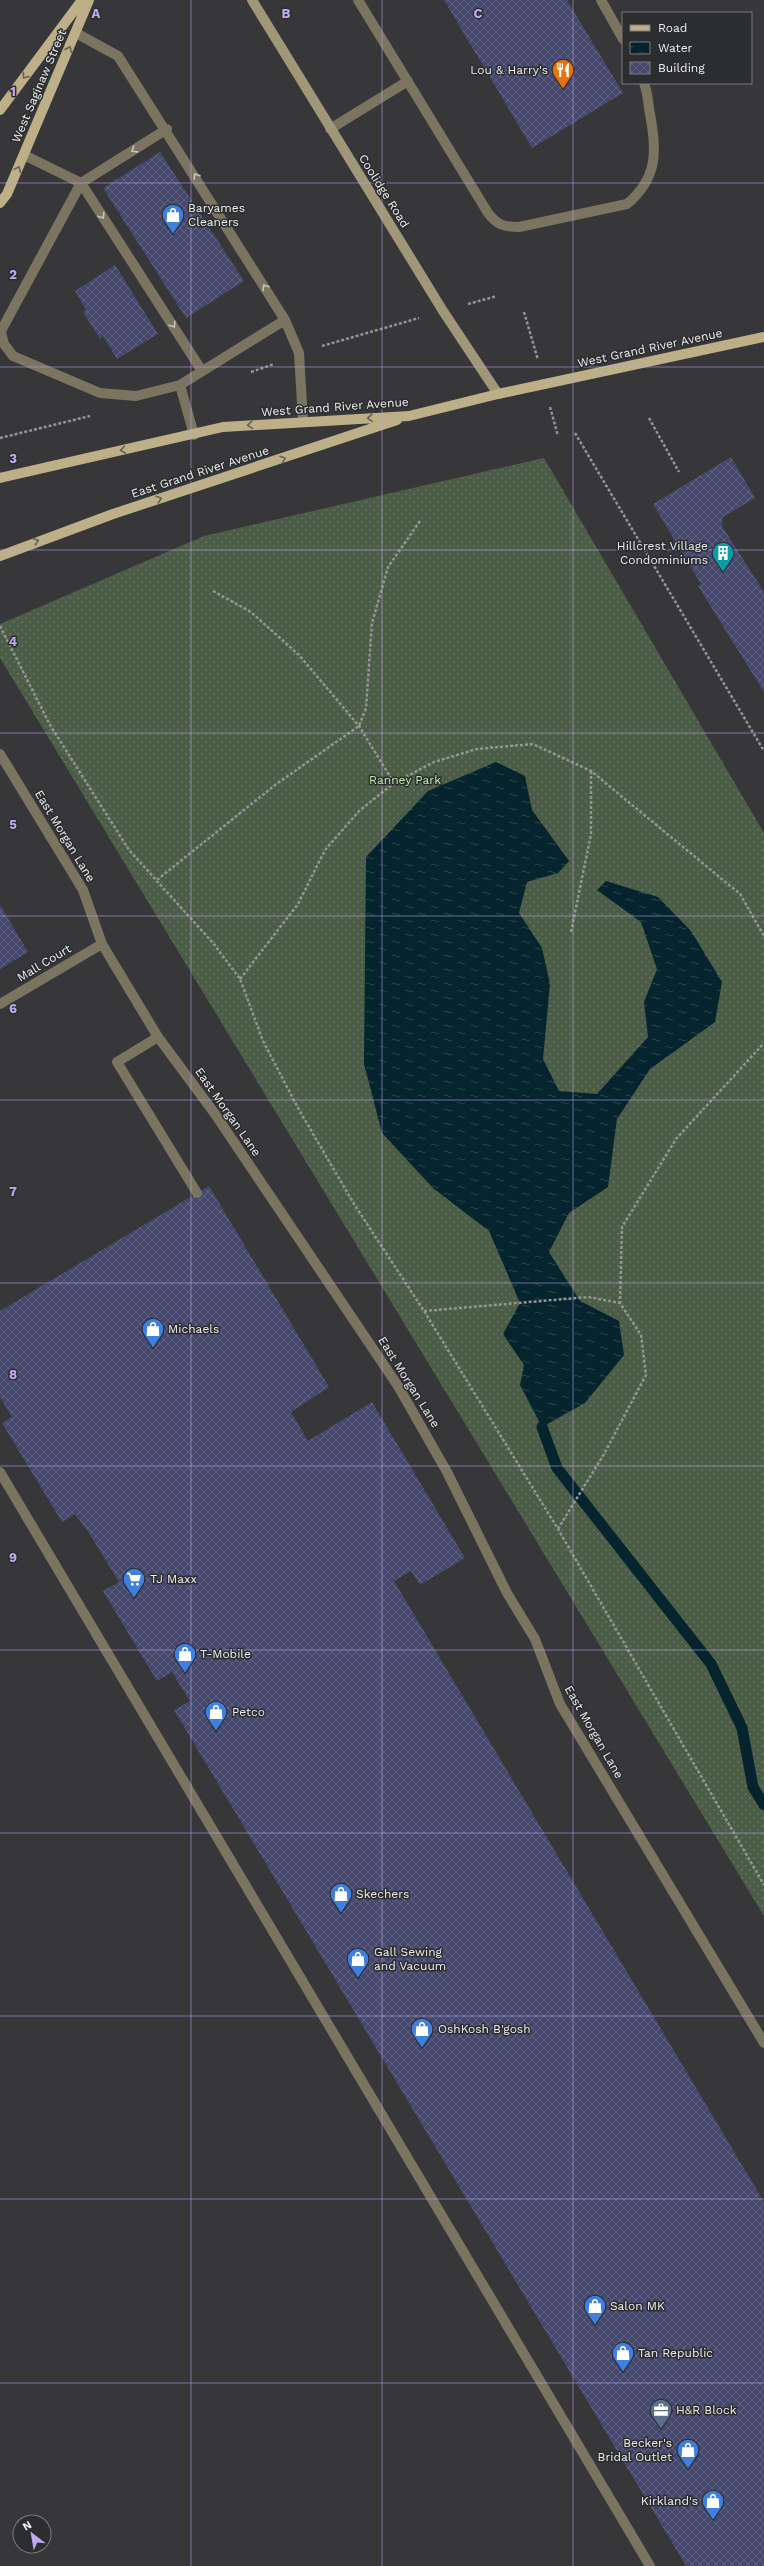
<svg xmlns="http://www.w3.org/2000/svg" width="764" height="2566" font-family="'Work Sans',sans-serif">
<defs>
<pattern id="grass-dots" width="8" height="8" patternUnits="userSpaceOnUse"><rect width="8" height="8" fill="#4b5d46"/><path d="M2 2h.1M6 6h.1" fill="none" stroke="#657561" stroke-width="1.8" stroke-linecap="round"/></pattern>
<pattern id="water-ripples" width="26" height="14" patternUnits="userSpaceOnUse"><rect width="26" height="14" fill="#06242d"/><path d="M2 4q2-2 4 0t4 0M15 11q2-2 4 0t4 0" fill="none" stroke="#2b444c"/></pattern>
<pattern id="building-cross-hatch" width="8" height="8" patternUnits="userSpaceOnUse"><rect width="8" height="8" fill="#45476d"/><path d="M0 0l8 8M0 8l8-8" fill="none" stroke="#606282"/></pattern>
</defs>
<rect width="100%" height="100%" fill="#373739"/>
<path fill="url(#grass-dots)" d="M544,458L764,833V1916L0,658V624L204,536Z"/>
<path fill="url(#water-ripples)" d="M496,762L525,776L532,810L569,861L558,873L527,882L519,913L542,948L550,984L543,1059L559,1091L597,1094L648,1037L644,1002L657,969L641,922L597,890L606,881L658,897L691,931L722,982L715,1022L650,1069L617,1119L608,1187L569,1213L549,1252L580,1301L619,1321L624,1355L585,1403L542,1427L520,1385L524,1365L503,1334L520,1303L489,1231L433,1188L382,1133L364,1064L366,857L428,791Z"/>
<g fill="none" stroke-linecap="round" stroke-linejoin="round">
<path stroke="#06242d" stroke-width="11" d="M542,1427L557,1468L711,1664L742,1728L753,1787L764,1805"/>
</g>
<path fill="url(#building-cross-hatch)" d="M444,0H567L623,93L532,148Z
M160,152L244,281L186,318L103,188Z
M115,265L158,334L117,359L103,336L100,339L83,312L86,310L75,291Z
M731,457L755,498L723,517L722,526L764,592V692L698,586L701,584L653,504Z
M0,905L28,952L0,969Z
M209,1186L329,1387L291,1412L308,1441L372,1402L465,1558L420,1585L411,1571L394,1581L764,2202V2566H686L174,1710L190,1701L172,1672L157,1681L103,1591L119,1582L89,1533L75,1514L62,1522L2,1423L12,1417L0,1397V1311Z"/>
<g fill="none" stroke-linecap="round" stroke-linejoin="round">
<path stroke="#949496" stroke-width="2.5" stroke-dasharray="3 2" stroke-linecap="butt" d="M468,304L497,296
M524,312L538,360
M322,346L419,318
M251,372L274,364
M550,407L558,436
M649,418L679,472
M575,433L764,751
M0,438L90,416
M213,591L251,612L299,655L359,726L394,783
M0,626L50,725L129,850L213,943L240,979L263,1041L298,1108L354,1204L424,1311L558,1529L764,1885
M157,880L275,785L359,726L366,708L372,623L388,567L420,521
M571,932L591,834V771
M240,979L298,904L325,850L359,811L394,783L434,762L477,749L533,744L591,771L740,894L764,936
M424,1311L588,1297L620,1303
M558,1529L604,1454L646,1375L641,1335L620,1303L622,1227L676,1139L764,1043"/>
<path stroke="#7a7461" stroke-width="10" d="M358,0L488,213C497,225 504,227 519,227L627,204C658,178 657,151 650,114C648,104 648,93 644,83
M601,0L623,39
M76,33L118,56L285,320L299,353L303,421
M330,129L408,81
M24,155L81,183L202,371
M0,328L4,344L13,356L100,393L136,396L180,385L194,435
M2,329L81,183L167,129
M180,385L285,320
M0,754L83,890L102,944L158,1037L215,1114L398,1386L447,1472L507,1593L535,1639L560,1704L764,2043
M0,1004L102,944
M158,1037L117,1062L197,1193
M0,1472L650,2566"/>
<path stroke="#a09678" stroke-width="10" d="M252,0L443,311L498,394"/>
<path stroke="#bdb089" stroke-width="10" d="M0,110L82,0
M0,203L7,194L89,0
M0,478L223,427L409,416L498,394L764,337
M0,556L113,514L397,420"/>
</g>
<defs><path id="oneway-chevron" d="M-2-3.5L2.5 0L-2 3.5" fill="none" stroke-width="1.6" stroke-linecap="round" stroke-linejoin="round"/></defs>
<g stroke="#666153">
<use href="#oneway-chevron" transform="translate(69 49) rotate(-67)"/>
<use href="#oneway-chevron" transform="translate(25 76) rotate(127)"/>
<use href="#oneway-chevron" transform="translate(18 169) rotate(-66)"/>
<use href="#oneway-chevron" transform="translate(370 418) rotate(177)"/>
<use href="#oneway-chevron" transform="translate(250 425) rotate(176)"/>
<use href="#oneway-chevron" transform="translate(123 450) rotate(168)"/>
<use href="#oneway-chevron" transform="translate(283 459) rotate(-19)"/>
<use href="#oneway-chevron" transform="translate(159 499) rotate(-18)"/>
<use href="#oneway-chevron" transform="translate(36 541) rotate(-20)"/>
</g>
<g stroke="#c5c3be">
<use href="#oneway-chevron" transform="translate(134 150) rotate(148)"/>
<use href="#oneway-chevron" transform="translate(196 176) rotate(-122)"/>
<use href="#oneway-chevron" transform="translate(102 216) rotate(57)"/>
<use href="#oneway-chevron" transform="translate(265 287) rotate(-122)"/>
<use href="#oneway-chevron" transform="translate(173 325) rotate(57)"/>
</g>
<path fill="none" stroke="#c1a8f3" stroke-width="1" stroke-opacity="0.55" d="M191,0V2566M382,0V2566M573,0V2566M0,183H764M0,367H764M0,550H764M0,733H764M0,916H764M0,1100H764M0,1283H764M0,1466H764M0,1650H764M0,1833H764M0,2016H764M0,2199H764M0,2383H764"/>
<defs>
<g id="restaurant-pin" transform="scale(1.15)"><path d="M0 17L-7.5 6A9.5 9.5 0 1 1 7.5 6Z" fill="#e8710a" stroke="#2c2d2f"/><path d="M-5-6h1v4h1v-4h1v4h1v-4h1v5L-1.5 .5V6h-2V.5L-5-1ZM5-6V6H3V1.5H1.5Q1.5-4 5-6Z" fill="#fff"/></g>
<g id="shop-pin" transform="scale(1.15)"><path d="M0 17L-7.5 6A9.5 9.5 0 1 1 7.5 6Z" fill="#3f7fe0" stroke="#2c2d2f"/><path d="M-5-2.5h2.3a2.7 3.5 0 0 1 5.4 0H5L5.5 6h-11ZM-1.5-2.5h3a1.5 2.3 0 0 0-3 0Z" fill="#fff"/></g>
<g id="building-pin" transform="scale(1.15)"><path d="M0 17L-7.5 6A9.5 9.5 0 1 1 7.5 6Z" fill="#0f9aa8" stroke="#2c2d2f"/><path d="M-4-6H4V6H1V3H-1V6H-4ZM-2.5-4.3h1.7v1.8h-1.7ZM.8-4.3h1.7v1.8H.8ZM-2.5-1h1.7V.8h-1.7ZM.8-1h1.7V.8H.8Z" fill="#fff"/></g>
<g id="supermarket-pin" transform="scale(1.15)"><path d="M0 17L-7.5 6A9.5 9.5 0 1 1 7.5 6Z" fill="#3f7fe0" stroke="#2c2d2f"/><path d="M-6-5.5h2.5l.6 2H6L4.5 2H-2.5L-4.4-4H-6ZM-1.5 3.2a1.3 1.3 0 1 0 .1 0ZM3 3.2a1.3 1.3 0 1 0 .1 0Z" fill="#fff"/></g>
<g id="office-pin" transform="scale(1.15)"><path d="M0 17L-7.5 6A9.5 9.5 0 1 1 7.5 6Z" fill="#5c6f8a" stroke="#2c2d2f"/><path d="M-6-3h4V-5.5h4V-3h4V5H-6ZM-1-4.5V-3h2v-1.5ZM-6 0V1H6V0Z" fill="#fff"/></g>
</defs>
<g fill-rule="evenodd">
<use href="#restaurant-pin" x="563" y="70"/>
<use href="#shop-pin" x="173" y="215"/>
<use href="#building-pin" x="723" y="553"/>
<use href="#shop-pin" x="153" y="1329"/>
<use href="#supermarket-pin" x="134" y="1579"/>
<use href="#shop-pin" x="185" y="1654"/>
<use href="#shop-pin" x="216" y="1712"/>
<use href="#shop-pin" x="341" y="1894"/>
<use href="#shop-pin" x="358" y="1959"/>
<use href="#shop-pin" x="422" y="2029"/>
<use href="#shop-pin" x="595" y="2306"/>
<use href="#shop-pin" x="623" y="2353"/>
<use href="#office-pin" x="661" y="2410"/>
<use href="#shop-pin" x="688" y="2450"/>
<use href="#shop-pin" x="713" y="2501"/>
</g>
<g text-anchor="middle" stroke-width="3" stroke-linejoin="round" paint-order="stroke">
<g font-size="12" fill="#eeeef0" stroke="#2c2d2f" text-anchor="start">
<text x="548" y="74" text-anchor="end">Lou &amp; Harry's</text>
<text x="188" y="212">Baryames<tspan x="188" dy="14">Cleaners</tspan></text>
<text x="708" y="550" text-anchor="end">Hillcrest Village<tspan x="708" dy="14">Condominiums</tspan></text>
<text x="168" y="1333">Michaels</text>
<text x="150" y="1583">TJ Maxx</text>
<text x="200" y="1658">T-Mobile</text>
<text x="232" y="1716">Petco</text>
<text x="356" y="1898">Skechers</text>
<text x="374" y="1956">Gall Sewing<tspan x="374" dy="14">and Vacuum</tspan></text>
<text x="438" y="2033">OshKosh B'gosh</text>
<text x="610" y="2310">Salon MK</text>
<text x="638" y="2357">Tan Republic</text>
<text x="676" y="2414">H&amp;R Block</text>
<text x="672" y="2447" text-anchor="end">Becker's<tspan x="672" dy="14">Bridal Outlet</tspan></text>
<text x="698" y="2505" text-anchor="end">Kirkland's</text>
</g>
<g font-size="12" fill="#eeeef0" stroke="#2c2d2f">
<text transform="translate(39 86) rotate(-67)" y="4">West Saginaw Street</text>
<text transform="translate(384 191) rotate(58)" y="4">Coolidge Road</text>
<text transform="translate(650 348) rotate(-12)" y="4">West Grand River Avenue</text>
<text transform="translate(335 407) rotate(-4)" y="4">West Grand River Avenue</text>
<text transform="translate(200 472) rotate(-18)" y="4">East Grand River Avenue</text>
<text transform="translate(65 836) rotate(59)" y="4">East Morgan Lane</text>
<text transform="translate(44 963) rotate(-31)" y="4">Mall Court</text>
<text transform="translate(228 1112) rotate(55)" y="4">East Morgan Lane</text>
<text transform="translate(409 1382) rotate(58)" y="4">East Morgan Lane</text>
<text transform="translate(594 1732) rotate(60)" y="4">East Morgan Lane</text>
</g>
<g font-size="12" fill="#bcebae" stroke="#2c2d2f">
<text x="405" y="784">Ranney Park</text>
</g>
</g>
<g font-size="13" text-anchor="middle" font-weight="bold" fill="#c1a8f3" stroke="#2c2d2f" stroke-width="3" stroke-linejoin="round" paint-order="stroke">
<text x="96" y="18">A</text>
<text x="286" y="18">B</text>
<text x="478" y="18">C</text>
<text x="13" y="96">1</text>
<text x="13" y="279">2</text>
<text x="13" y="463">3</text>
<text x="13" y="646">4</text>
<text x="13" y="829">5</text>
<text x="13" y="1013">6</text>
<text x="13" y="1196">7</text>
<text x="13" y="1379">8</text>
<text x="13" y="1562">9</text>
</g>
<rect x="622" y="12" width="130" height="72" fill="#2c2d2f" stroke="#7a7a7c"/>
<rect x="630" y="25" width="20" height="6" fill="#bdb089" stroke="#7a7a7c"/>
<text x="658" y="32" font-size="12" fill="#eeeef0">Road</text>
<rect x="630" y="42" width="20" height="12" fill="url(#water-ripples)" stroke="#7a7a7c"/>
<text x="658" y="52" font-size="12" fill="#eeeef0">Water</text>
<rect x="630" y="62" width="20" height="12" fill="url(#building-cross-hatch)" stroke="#7a7a7c"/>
<text x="658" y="72" font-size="12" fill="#eeeef0">Building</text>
<g transform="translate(32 2534) rotate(329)"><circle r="19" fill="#2c2d2f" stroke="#7a7a7c"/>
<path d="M0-3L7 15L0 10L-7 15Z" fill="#c1a8f3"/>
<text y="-6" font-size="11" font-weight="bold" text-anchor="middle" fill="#eeeef0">N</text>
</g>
</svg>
